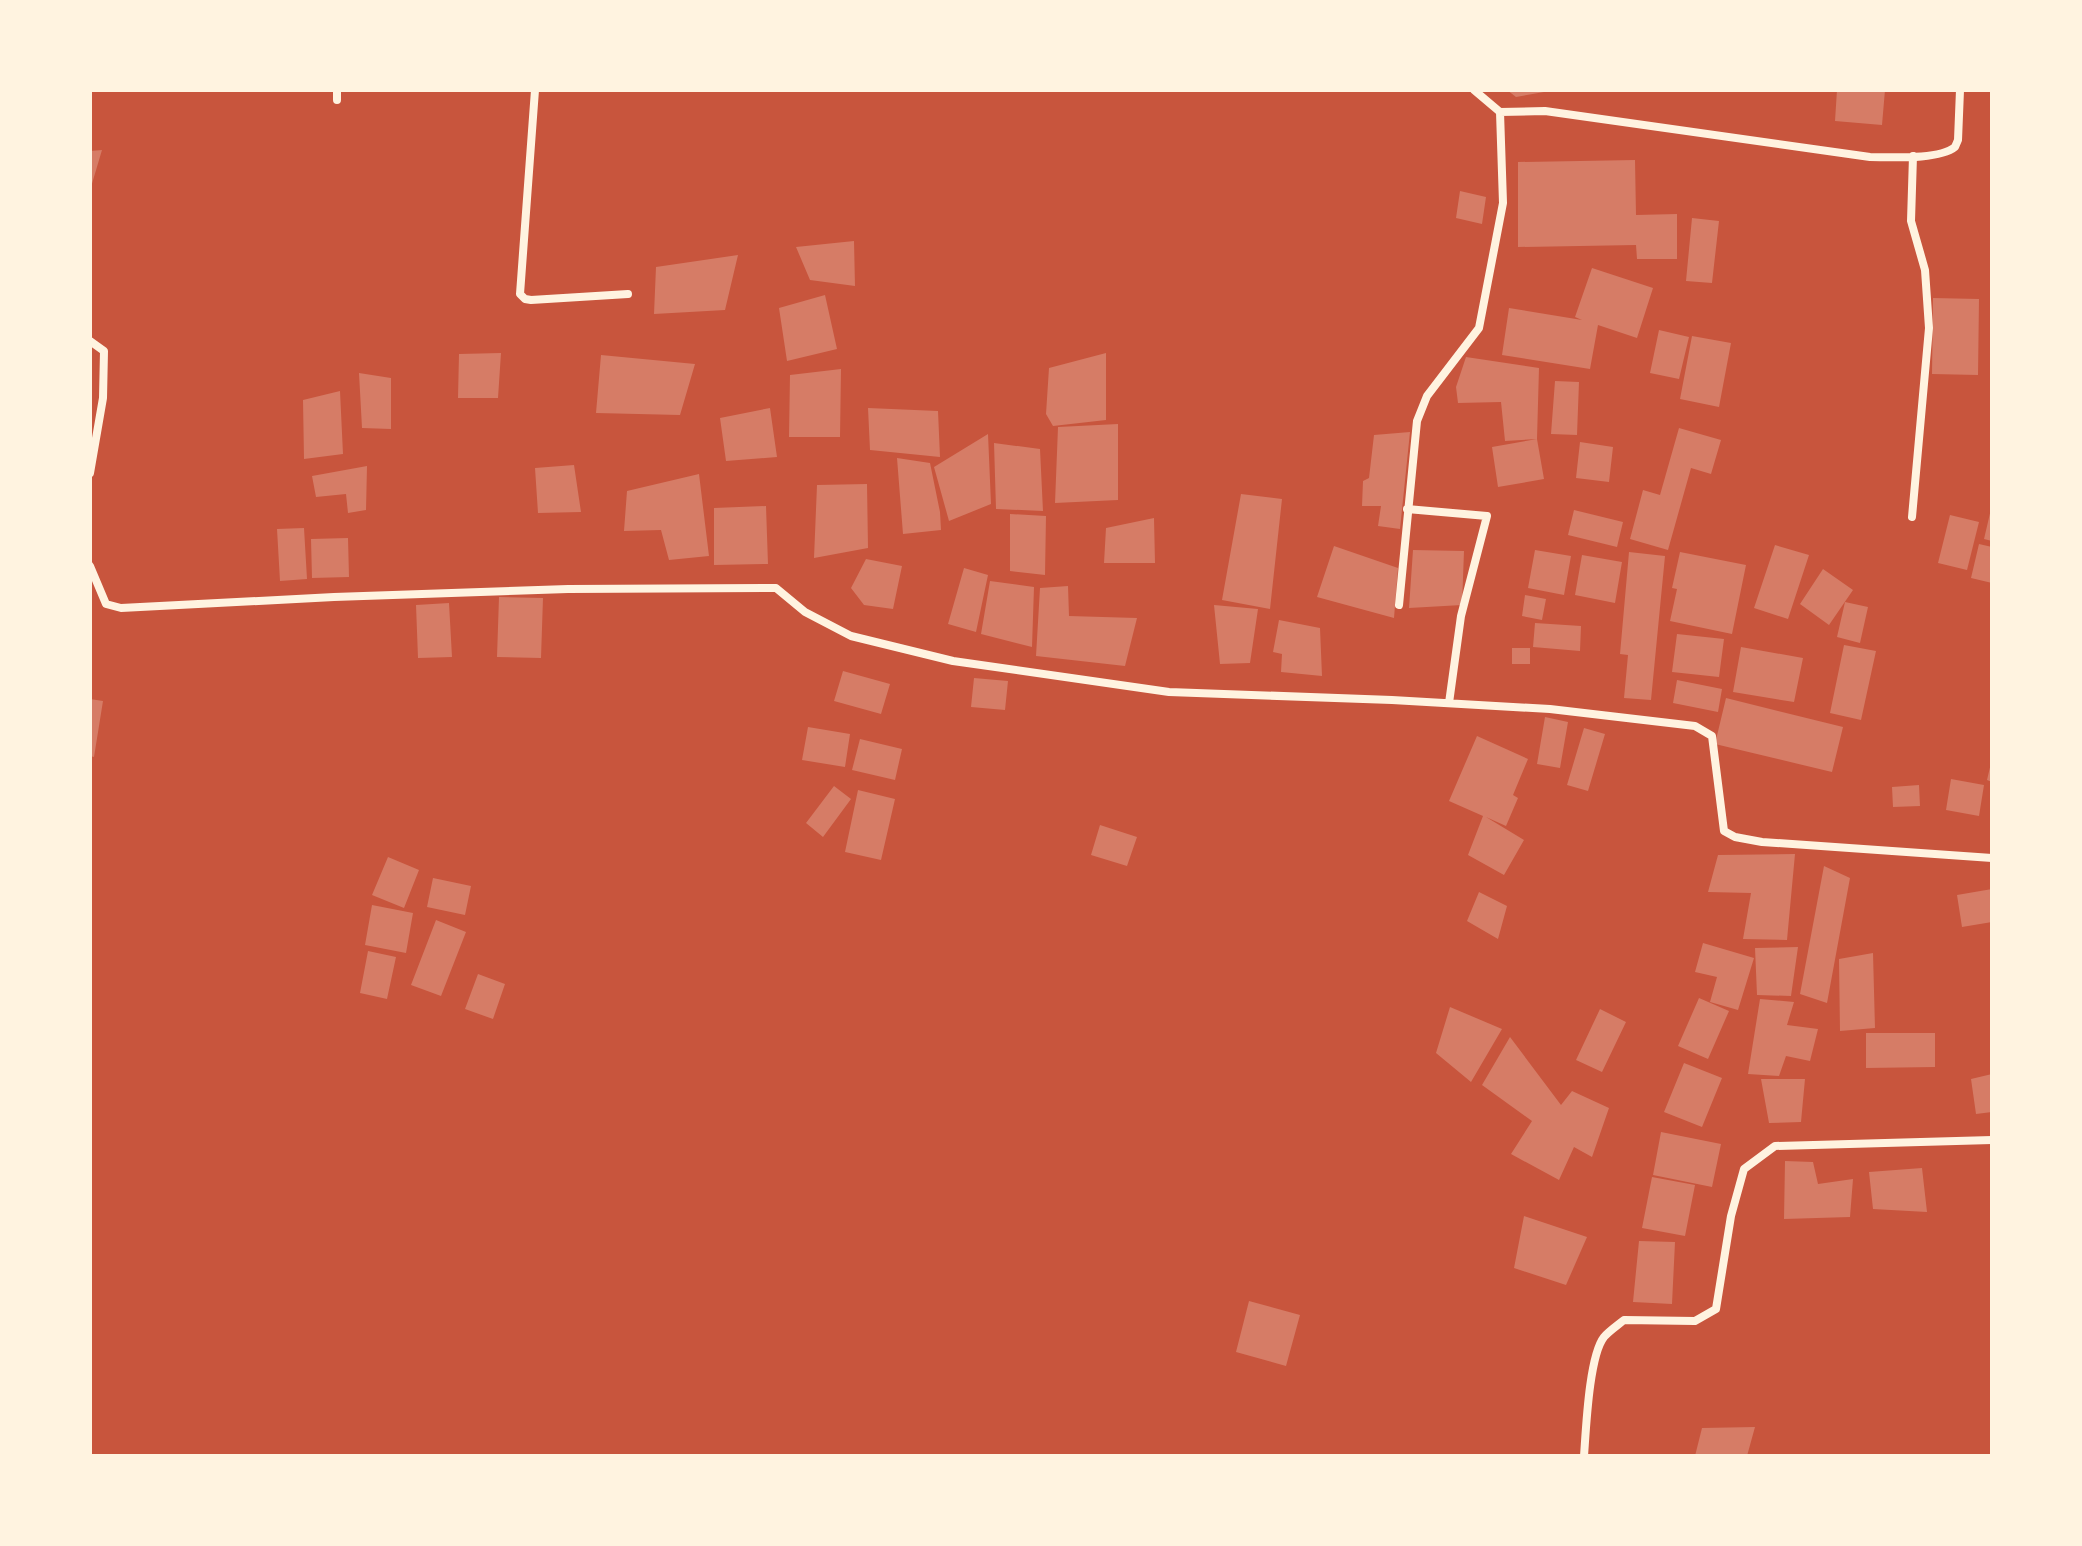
<svg xmlns="http://www.w3.org/2000/svg" width="2082" height="1546" font-family="Poppins,sans-serif">
<rect width="100%" height="100%" fill="#c8553d"/>
<path fill="#d67c66" d="M1507,90H1543L1544,92L1516,97Z
M1837,90H1885L1882,125L1835,121Z
M102,150L91,187H90V151Z
M1635,160L1636,215L1677,214V259H1637L1636,245L1518,247V162Z
M1460,191L1486,197L1482,224L1456,218Z
M1692,218L1719,221L1712,283L1686,281Z
M854,241L855,286L810,280L796,247Z
M738,255L725,310L654,314L656,267Z
M1592,268L1653,288L1637,338L1598,325L1590,369L1502,355L1509,308L1582,320L1575,317Z
M825,295L837,349L787,361L779,308Z
M1933,298L1979,299L1978,375L1932,374Z
M1659,330L1689,337L1679,379L1650,373Z
M1692,336L1731,343L1719,407L1680,399Z
M501,353L498,398H458L459,354Z
M1106,353V420L1053,426L1046,414L1049,368Z
M601,355L695,364L680,415L596,413Z
M1466,357L1539,368L1537,439L1544,479L1498,487L1492,447L1537,439L1505,441L1501,402L1458,403L1456,387Z
M841,369L840,437H789L790,375Z
M359,373L391,378V429L362,428Z
M1555,381L1579,382L1577,435L1551,434Z
M340,391L343,454L304,459L303,400Z
M770,408L777,457L726,461L720,418Z
M868,408L938,411L940,457L870,450Z
M1118,424V500L1055,503L1058,427Z
M1679,428L1721,440L1711,474L1691,468L1668,550L1630,539L1643,490L1660,495Z
M1410,432L1400,529L1378,526L1381,506H1362L1363,481L1369,478L1374,435Z
M988,434L991,504L949,521L934,467Z
M1580,442L1613,447L1609,482L1576,478Z
M994,443L1040,449L1043,511L996,509Z
M897,458L930,463L940,512L941,530L903,534Z
M574,465L581,512L538,513L535,468Z
M367,466L366,510L348,513L346,494L316,497L312,476Z
M699,474L709,556L669,560L661,530L624,531L627,491Z
M867,484L868,548L814,558L817,485Z
M1241,494L1282,499L1270,609L1222,600Z
M766,506L768,564L714,565V508Z
M1991,509H1992V541L1984,539Z
M1574,510L1623,522L1617,547L1568,535Z
M1010,514L1046,516L1045,575L1010,571Z
M1950,515L1979,522L1967,570L1938,563Z
M1154,518L1155,563H1104L1106,528Z
M304,528L307,579L280,581L277,529Z
M348,538L349,577L312,578L311,539Z
M1979,544L1992,547V583L1971,578Z
M1775,545L1809,555L1788,619L1754,608Z
M1334,546L1398,568L1394,618L1317,597Z
M1413,550L1464,551L1462,605L1409,608Z
M1535,550L1571,556L1564,595L1528,588Z
M1629,552L1665,556L1651,700L1624,698L1628,655L1620,654Z
M1680,552L1746,565L1732,634L1670,621L1677,589L1672,588Z
M1582,555L1622,562L1615,603L1575,595Z
M866,559L902,566L893,609L864,605L851,588Z
M964,568L988,575L976,632L948,624Z
M1823,569L1853,590L1829,625L1800,604Z
M990,581L1034,587L1032,647L981,634Z
M1068,586L1069,616L1137,618L1125,666L1036,656L1040,588Z
M1525,595L1546,599L1542,620L1522,616Z
M499,597L543,598L541,658L497,657Z
M1845,602L1868,607L1860,643L1837,637Z
M449,603L452,657L418,658L416,605Z
M1214,605L1258,609L1250,663L1220,664Z
M1279,620L1320,628L1322,676L1281,672L1282,654L1273,652Z
M1535,623L1581,626L1580,651L1533,647Z
M1677,634L1724,639L1719,677L1672,672Z
M1844,645L1876,651L1861,720L1830,713Z
M1741,647L1803,658L1794,702L1733,692Z
M1512,648H1530V664H1512Z
M843,671L890,684L881,714L834,701Z
M974,678L1008,681L1005,710L971,707Z
M1677,680L1722,689L1718,712L1673,703Z
M1726,698L1843,727L1832,772L1715,744Z
M90,699L103,701L94,757L90,756Z
M1545,717L1568,722L1560,768L1537,764Z
M808,727L850,734L845,767L802,760Z
M1584,728L1605,734L1588,791L1567,785Z
M1477,736L1528,759L1513,795L1518,798L1506,826L1486,817L1524,840L1504,875L1468,855L1483,816L1449,801Z
M860,739L902,749L895,780L852,770Z
M1991,763H1992V782L1987,780Z
M1951,779L1984,785L1979,816L1946,810Z
M1919,785L1920,806L1893,807L1892,787Z
M834,786L851,799L823,837L806,823Z
M858,790L895,799L881,860L845,852Z
M1100,825L1137,837L1127,866L1091,855Z
M1795,854L1787,940L1743,939L1751,893L1708,892L1718,855Z
M388,857L419,870L404,908L372,895Z
M1824,866L1850,878L1827,1003L1800,994Z
M433,878L471,886L465,915L427,907Z
M1992,889V922L1962,927L1957,895Z
M1479,892L1507,906L1498,939L1467,921Z
M372,905L413,913L406,953L365,945Z
M436,920L466,932L441,996L411,985Z
M1703,943L1754,958L1738,1010L1710,1002L1717,977L1695,972Z
M1798,947L1791,996L1757,995L1755,948Z
M368,951L396,957L387,999L360,993Z
M1873,953L1875,1028L1840,1031L1839,959Z
M478,974L505,984L493,1019L465,1009Z
M1699,998L1729,1011L1708,1059L1678,1046Z
M1760,999L1794,1002L1787,1025L1818,1029L1810,1061L1786,1056L1779,1076L1748,1074Z
M1450,1007L1502,1029L1471,1082L1436,1053Z
M1600,1009L1626,1022L1602,1072L1576,1060Z
M1866,1033H1935V1067L1866,1068Z
M1510,1037L1561,1105L1572,1091L1609,1108L1592,1157L1574,1147L1559,1180L1511,1154L1532,1121L1482,1085Z
M1684,1063L1722,1078L1702,1127L1664,1112Z
M1992,1074V1112L1976,1114L1971,1079Z
M1761,1079H1805L1801,1122L1769,1123Z
M1661,1132L1721,1144L1712,1187L1653,1175Z
M1785,1161L1813,1162L1818,1184L1853,1179L1850,1217L1784,1219Z
M1922,1168L1927,1212L1873,1209L1869,1172Z
M1652,1177L1695,1185L1685,1236L1642,1228Z
M1524,1216L1587,1237L1566,1285L1514,1268Z
M1639,1241L1675,1242L1672,1304L1633,1302Z
M1249,1301L1300,1315L1286,1366L1236,1352Z
M1755,1427L1747,1456H1695L1702,1428Z"/>
<g fill="none" stroke-linecap="round" stroke-linejoin="round">
<path stroke="#fff3e0" stroke-width="8" d="M337,90V100
M535,90L520,294L525,299L531,300L628,294
M1500,112L1545,111L1870,157C1891,157 1939,160 1955,147L1958,140L1960,90
M90,341L104,351L103,398L90,473
M1407,509L1487,516L1461,616L1449,703
M1912,517L1929,328L1925,270L1911,221L1913,156
M90,566L106,604L121,608L334,597L568,589L776,588L805,612L851,636L953,661L1169,692L1392,700L1550,709L1695,726L1712,736L1724,831L1735,837L1762,842L1992,858
M1399,605L1417,421L1427,396L1479,328L1503,203L1500,112L1474,90
M1584,1456C1586,1430 1589,1356 1604,1337C1609,1331 1618,1325 1624,1320L1695,1321L1716,1309L1731,1216L1744,1169L1775,1146L1992,1140"/>
</g>
<rect width="2082" height="1546" fill="none" stroke="#fff3e0" stroke-width="184"/>
</svg>
